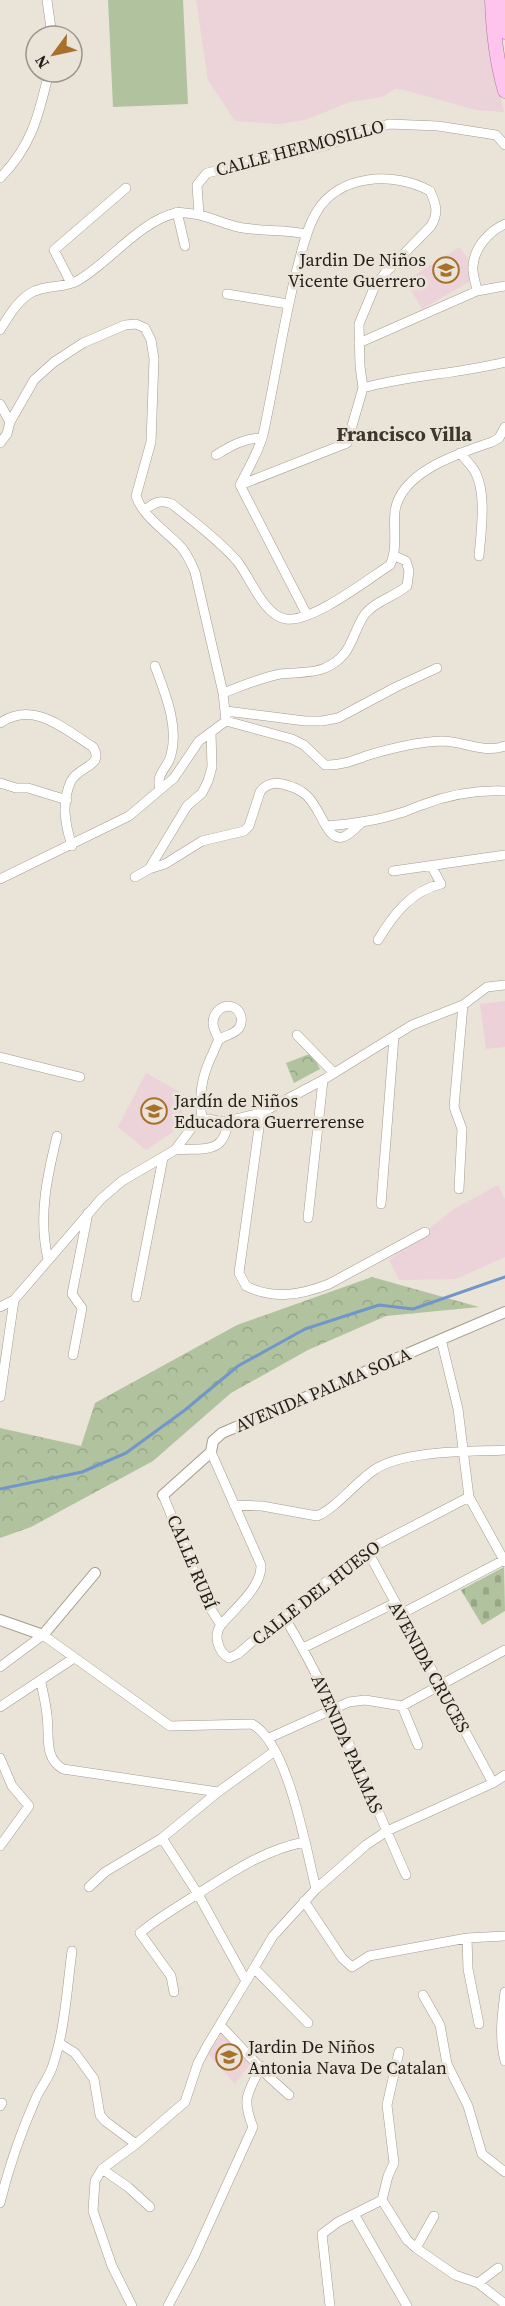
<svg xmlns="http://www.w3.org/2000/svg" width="505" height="2306" font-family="'Source Serif 4',serif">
<defs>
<pattern id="forest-crowns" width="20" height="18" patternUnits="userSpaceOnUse" patternTransform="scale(1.5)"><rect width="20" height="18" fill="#b0c39e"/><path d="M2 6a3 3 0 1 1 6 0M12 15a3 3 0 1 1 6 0" fill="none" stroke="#97a788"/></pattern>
<pattern id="cemetery-stones" width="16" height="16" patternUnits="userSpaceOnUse" patternTransform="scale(1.5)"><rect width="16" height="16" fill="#b0c39e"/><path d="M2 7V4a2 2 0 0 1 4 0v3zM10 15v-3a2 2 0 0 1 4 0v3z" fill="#97a788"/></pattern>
</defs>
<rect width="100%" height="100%" fill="#eae3d7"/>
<path fill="#ecd2d9" d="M196,0H486L487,37L504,112L476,110L404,90L395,89L382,97L350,102L305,120L279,124L235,121L208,80Z
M460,247L468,259L469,282L422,309L405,281Z
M146,1073L185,1095L179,1128L146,1150L118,1127Z
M498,1185L505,1199V1257L456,1279L399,1280L389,1260L454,1209Z
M223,2032L252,2061L235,2084L207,2053Z"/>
<path fill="#ecd2d8" d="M505,1001V1047L486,1049L480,1004Z"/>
<path fill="#b0c39e" d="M108,0H183L188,104L113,107Z"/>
<path fill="url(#forest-crowns)" d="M312,1053L320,1069L294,1083L286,1063Z
M372,1277L479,1307L386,1316L308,1350L231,1393L153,1461L31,1527L0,1538V1428L81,1446L95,1403L237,1325Z"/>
<path fill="url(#cemetery-stones)" d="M504,1567L505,1611L482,1625L461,1590Z"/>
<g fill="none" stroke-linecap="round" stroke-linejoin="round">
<path stroke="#7196c9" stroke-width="3" d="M0,1489L82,1472L126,1453L185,1410L238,1366L305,1329L379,1305L413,1309L505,1277"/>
<g stroke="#a39c90" stroke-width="10">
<path id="minor" d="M47,0L52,36
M0,178C32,146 39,114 49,72
M177,212L185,246
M199,215L197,185L207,173L324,146L389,124L438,126L496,135L505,145
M71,283L54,250L126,188
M477,291C476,283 472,274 473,266C474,248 489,231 505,224
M227,294L288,304
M0,330C8,317 16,303 29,294C44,284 62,289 77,281C108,264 140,221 176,213C181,211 188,214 194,214C209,216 223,224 238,227C261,232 284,229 306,234
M359,343L477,291L505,286
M363,388C409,375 458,374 505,362
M0,404L10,422
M0,443L7,434L10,422L34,380L54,362L83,343L125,325L136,324L145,328L151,340L154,359L151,442L136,496C143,517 166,531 181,547C188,555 191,563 195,572L223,693L226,721
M460,453C464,458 468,462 472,467C488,488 481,532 479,556
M216,455C231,446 244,438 262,438
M240,485L347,443L363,388L360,366L359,324L374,288L385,273L431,226C439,213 436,204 430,191C394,171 338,174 316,213C306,230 302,251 297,269C283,324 275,380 263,435C258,453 248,469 240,485L307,615
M144,511C153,503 160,499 172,504C194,522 219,540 237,561C250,577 264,616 286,619C312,623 368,579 390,565C398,549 393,528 395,511C401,471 460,453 492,442L499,438L505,427
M155,666C165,693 179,726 171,755C168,768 155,774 160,789
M223,693C242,686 260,678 280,674C294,672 312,674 325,668C353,656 351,634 365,614C375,601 394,597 407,586L409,571L406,561L395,556
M226,711L305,721H322L338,718L396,687L437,668
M226,721L292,739L304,745L325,765C341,766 354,760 369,755C392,748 418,742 442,741C463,741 485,754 505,746
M0,723C34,700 64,729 93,747C105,766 79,766 71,781C61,803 65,824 72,846
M0,783L16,788H28L67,800
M326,826C338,847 349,835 361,823
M149,869L187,806L202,793L208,781L212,767L211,732
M393,871L505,855
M135,877L149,869L165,864L202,841L244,831L249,826L260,792C266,784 273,782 282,784C310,790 313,803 326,826C352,824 376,821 400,813C408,811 415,807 422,805C448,795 478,790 505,791
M0,879L129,816L174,778L199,741L226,721
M378,940C393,915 411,891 441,884L432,867
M297,1035L334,1073
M0,1057L80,1077
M261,1113L239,1273L246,1286C274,1300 301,1295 329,1284L425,1232
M202,1120C199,1096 201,1079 211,1057C214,1052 216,1044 219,1040C224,1035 234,1035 239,1028C243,1022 242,1012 235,1008C224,1002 213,1012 213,1023C213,1029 217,1035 219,1040
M175,1150C201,1147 224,1157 228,1121
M459,1189L462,1129L454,1107L463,1005
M381,1204L394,1037
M308,1218L323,1080
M48,1259C38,1217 47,1177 57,1136
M136,1297L163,1158
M0,1307L14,1300L101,1199L122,1181L175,1150L193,1126L202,1120L208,1119L223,1122L261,1113L323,1080L412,1025L463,1005L487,987L505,985
M441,1339L458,1409L469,1497L505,1562
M73,1355L82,1308L72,1294L88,1213
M0,1397L14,1300
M211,1452L261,1565C262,1587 235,1608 221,1625
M163,1495L207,1603L221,1625C213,1635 218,1652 229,1658L238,1654L283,1615L367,1550L469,1497
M234,1505L262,1506L317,1516C335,1509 355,1483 374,1470C403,1450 469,1452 505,1450
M367,1550L493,1783
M401,1614L504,1560
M283,1615C333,1696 367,1788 406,1875
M303,1648L395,1603
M0,1667L43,1635L170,1726L252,1724C288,1743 306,1849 316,1889
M41,1682C43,1693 46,1704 47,1716C50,1736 43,1757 63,1769L218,1792
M402,1706L418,1745
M0,1707L74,1658
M269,1738L349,1702L365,1700L402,1706L505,1650
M0,1758L12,1786L29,1806L0,1846
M162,1838L198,1894L246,1981
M89,1887L105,1872L162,1838L218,1792L275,1751
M304,1901L342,1958L352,1967L369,1956L467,1938L505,1936
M467,1938L468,1969L479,2024
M254,1968L308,2023
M174,1992L171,1976L140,1933C159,1917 179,1906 199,1893C234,1871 262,1851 304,1842
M505,1992C502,2015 499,2038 505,2061
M423,1995L440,2025L447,2064L468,2106L482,2154L505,2172
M220,2025L269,2077L289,2095
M59,2043L75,2053L94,2079L100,2115L105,2121L136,2144
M0,2106L2,2103
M102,2169L128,2187L150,2207
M382,2200L407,2240L416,2248L455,2275L478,2283L505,2304
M0,2203C9,2166 21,2132 36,2098C41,2087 50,2076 53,2065C65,2029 67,1988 72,1951
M354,2214L407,2306
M416,2248L434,2216
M478,2283L498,2268
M132,2306L112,2266L93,2211L95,2181L102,2169L136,2144L185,2102L198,2063L207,2046L254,1968L273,1936L316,1889L366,1845L387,1831L493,1783L505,1775
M168,2306L194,2257L253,2127C241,2097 248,2094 261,2066
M330,2306L322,2234L338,2222L382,2200L388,2176L394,2163L387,2105L399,2052"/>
</g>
<g stroke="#a39c90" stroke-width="12">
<path id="tertiary" d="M163,1495L211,1452L213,1441L222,1433L505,1312
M0,1620L43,1635L95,1573"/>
</g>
<g stroke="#b1719d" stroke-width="15">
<path id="primary" d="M492,0C493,31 496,60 505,91
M503,0L505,32"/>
</g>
<use href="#minor" stroke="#fff" stroke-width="9"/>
<use href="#tertiary" stroke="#fff" stroke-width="10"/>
<use href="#primary" stroke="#fec4ee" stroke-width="14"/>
</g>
<defs>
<g id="school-ring" transform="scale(1.35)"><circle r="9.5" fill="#eae3d7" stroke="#a7702c" stroke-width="1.5"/><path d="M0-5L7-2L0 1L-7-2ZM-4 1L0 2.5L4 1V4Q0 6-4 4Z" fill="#a7702c"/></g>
</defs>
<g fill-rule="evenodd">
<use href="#school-ring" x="446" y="270"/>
<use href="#school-ring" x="154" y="1111"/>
<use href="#school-ring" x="229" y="2057"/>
</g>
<g text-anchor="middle" stroke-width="6" stroke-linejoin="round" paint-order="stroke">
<g font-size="18" fill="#211e1a" stroke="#eae3d7">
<text transform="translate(300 148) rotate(-15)" y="6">CALLE HERMOSILLO</text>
<text transform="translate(323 1390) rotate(-23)" y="6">AVENIDA PALMA SOLA</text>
<text transform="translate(192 1562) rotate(67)" y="6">CALLE RUBÍ</text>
<text transform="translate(316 1593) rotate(-38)" y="6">CALLE DEL HUESO</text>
<text transform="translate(429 1667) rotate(61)" y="6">AVENIDA CRUCES</text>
<text transform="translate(347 1744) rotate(66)" y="6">AVENIDA PALMAS</text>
</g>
<g font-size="18" fill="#211e1a" stroke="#eae3d7" text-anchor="start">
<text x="426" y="266" text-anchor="end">Jardin De Niños<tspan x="426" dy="21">Vicente Guerrero</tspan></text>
<text x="174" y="1107">Jardín de Niños<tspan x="174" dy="21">Educadora Guerrerense</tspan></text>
<text x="248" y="2053">Jardin De Niños<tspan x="248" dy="21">Antonia Nava De Catalan</tspan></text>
</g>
<g font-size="20" font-weight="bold" fill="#3c362d" stroke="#eae3d7">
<text x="404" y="441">Francisco Villa</text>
</g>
</g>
<g transform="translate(54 54) rotate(237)"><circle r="28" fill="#eae3d7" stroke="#9a948b" stroke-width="1.5"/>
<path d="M0-4.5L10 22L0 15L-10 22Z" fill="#a7702c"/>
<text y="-9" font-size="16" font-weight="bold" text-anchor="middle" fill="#211e1a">N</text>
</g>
</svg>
